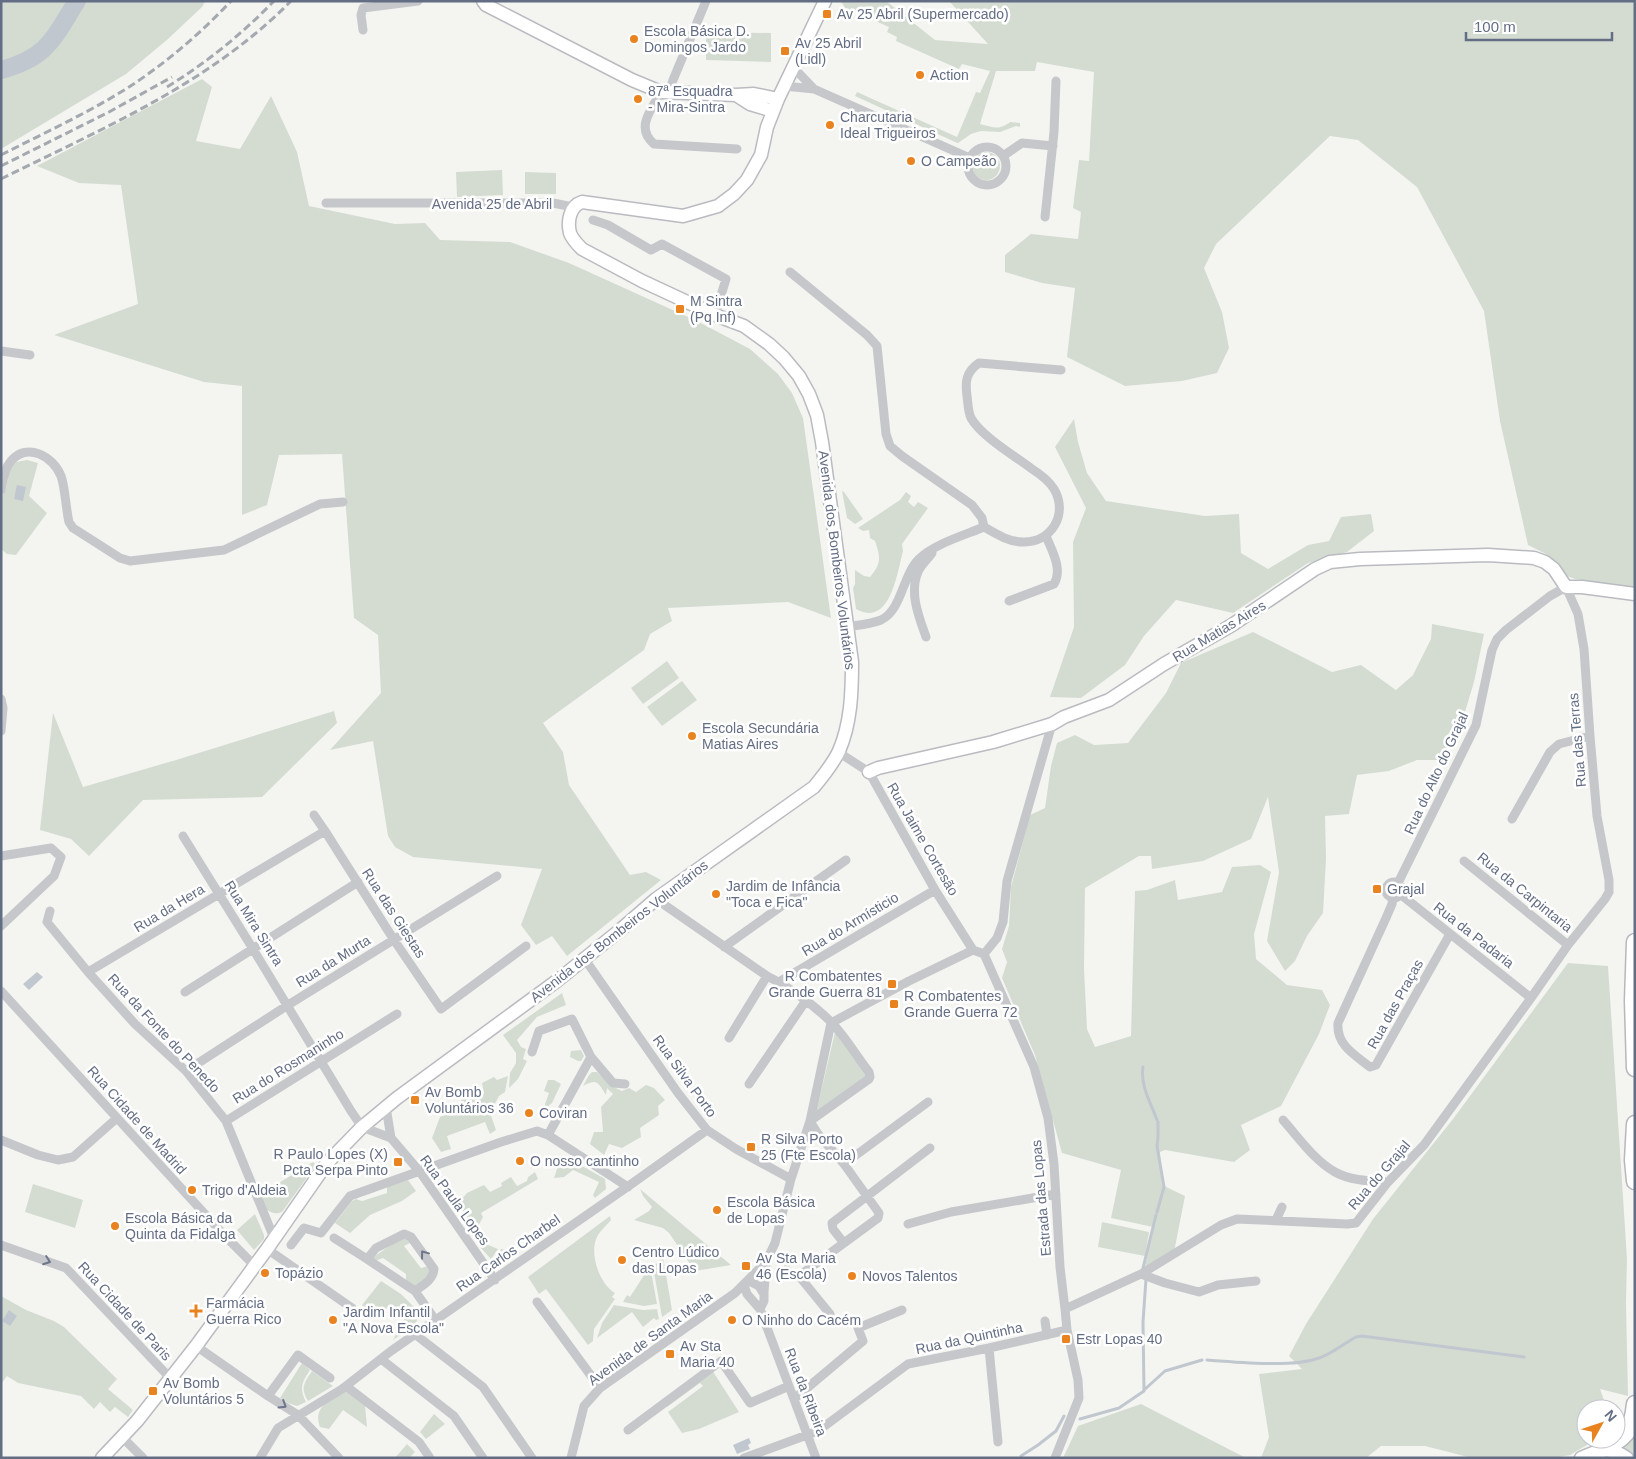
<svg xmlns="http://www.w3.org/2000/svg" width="1636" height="1459" font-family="Arial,sans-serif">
<rect width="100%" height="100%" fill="#f4f5f1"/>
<path fill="#d4dcd2" d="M1,1H205L203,6L168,39L126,74L1,149Z
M841,1H886L935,40L988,44L949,1H1635V588L1575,579L1561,574L1546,554L1528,545L1500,421L1484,311L1417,187L1358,140L1330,136L1216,244L1204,268L1222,312L1229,348L1217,373L1182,381L1125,386L1067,357L1075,288L1042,283L1005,272V255L1031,234L1078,239L1081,212L1073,208L1079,160L1089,161L1094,72L1037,62L1035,71H996L980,124C992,127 999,131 1010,122L1020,123V127L1016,126L1000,132L981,131L971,134L958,143L955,142L855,96L857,92L957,137L976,92L980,93L990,71L962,64L959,69L896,41L897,37L887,32L889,27L845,8Z
M706,32L771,33V62L706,60Z
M202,79L212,87L196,141L240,149L271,96L297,152L309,206L395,224L425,223L440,240L510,242L569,263L697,321L750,349L778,374L792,393L803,418L831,618L788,602L668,608L672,621L650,634L644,650L543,723L563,752L569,785L630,875L646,872L661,880L567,956L552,936L536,945L521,925L542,869L413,857L395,847L388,836L373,741L330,750L381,693L378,635L354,618L342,454L279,455L267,505L242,515V386L204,382L54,335L138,304L121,185L79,183L37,166Z
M972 166a14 14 0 1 1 28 0a14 14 0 1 1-28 0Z
M502,170L503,195L457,197L456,172Z
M525,172L556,173V194H525Z
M1074,419L1078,442L1087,473L1106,501L1205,516L1239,514L1241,553L1268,569L1308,545L1329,541L1341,517L1371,514L1374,531L1347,552L1308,563L1233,613L1176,600L1144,636L1125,665L1081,698L1050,697L1074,627L1073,542L1086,508L1055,447Z
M27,460L38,463L29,496L47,513L16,555L7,554L1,549V497C9,489 6,478 10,468C11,466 14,464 16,462Z
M842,491L844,492L863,519L855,524L847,518Z
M906,492L911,496L908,502L914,507L918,502L928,508L902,544L903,551C897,574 890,628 856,609L853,588L855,584V570L864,576L870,577C881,564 881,558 875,541L870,538L869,530L863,531L858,528L900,500Z
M1432,624L1484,634L1474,682L1461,725L1442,760H1417L1389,771L1357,775L1349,814L1325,816L1326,859L1323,913L1307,936L1295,961L1285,971L1267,941L1279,872L1268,797L1251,839L1203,861L1152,869L1151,856H1139L1085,888L1084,968L1087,1029L1095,1047L1131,1036L1135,891L1147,890L1175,880L1178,900L1222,892L1232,867L1260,865L1271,872L1254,934L1256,959L1287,985L1322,990L1330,1005L1319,1034L1281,1106L1241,1125L1250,1150L1234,1162L1165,1150L1160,1152L1162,1185L1185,1196L1174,1252L1145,1267L1153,1227L1111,1218L1121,1170L1062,1153L1035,1055L1002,978L1007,962L1002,949L1009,926L1011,887L1030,815L1045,808L1051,766L1057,743L1075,735L1094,745L1128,743L1166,693L1181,663L1253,632L1332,672L1361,665L1396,690L1413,675L1431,639Z
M667,661L679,678L643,704L631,688Z
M682,681L697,700L662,726L647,707Z
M334,711L337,723L262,797L143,800L89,856L71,839L40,830L53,713L83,787L176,760Z
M1568,963L1608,966L1627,1259L1626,1303L1628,1396L1600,1389L1607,1409H1586V1439H1597L1570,1455L1554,1458H1472L1425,1446H1381L1366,1458H1261L1269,1437L1259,1374L1302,1369L1289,1356L1306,1324L1373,1219L1453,1119Z
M562,993L566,1005L537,1017L517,1040L521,1047L526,1049L523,1059L527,1061L518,1079L509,1088L510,1073L516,1063V1053L503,1035Z
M835,1032L867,1076L816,1113Z
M581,1050L584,1056L581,1061H578L570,1057L571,1051Z
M592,1072H597L612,1086L622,1091L629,1088L636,1092L646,1085L654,1088L665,1100L658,1106L659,1115L640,1128L641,1137L622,1148L609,1144L604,1155L590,1144L594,1132H603L601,1107L613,1094L607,1088L606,1095C598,1082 597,1078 583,1086L589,1075Z
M508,1076L505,1092L499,1096L490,1113L496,1130L490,1134L485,1122L447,1136L451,1149L441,1152L432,1138L440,1117L451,1112L455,1115L464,1109L461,1100L472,1094L473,1098L484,1093L482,1083L494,1077L497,1080Z
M548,1080H554L561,1084L552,1103L546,1108L544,1107L549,1093L544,1091Z
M560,1160L571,1166L577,1163L605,1179L606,1189L595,1198L593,1195L599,1182L573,1170L564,1177L554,1178Z
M313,1162L316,1165L282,1212C275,1215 271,1212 265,1209L261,1194Z
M535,1172L538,1179L481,1213L483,1217L476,1230L462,1210H459L456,1206L467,1193L484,1185L490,1192L502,1186L501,1183L511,1177L517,1186L527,1181L528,1177Z
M408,1180L416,1191L402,1201L370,1215L350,1233L335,1223L352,1201L356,1199L362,1201L387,1193V1186Z
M33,1184L83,1200L75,1228L25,1212Z
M640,1189L731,1265L695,1271L669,1233L663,1228L634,1220L649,1211L652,1207L643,1196Z
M255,1214L264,1235V1239L254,1250L237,1230Z
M610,1216L611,1220C607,1225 601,1230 598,1235C588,1251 599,1284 615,1293L612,1297L615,1299L594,1329L593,1341L588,1345L546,1289L539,1294L528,1277Z
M1102,1222L1149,1232L1145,1256L1098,1247Z
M401,1238L409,1241L410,1243L404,1246L421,1268L429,1266L430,1272L422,1282L414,1286L406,1282V1274L383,1258L375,1261L372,1258Z
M486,1244L498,1249L491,1259L481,1248Z
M501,1249L507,1250L509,1257L504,1262L494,1263L492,1261Z
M660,1257H663L672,1310L662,1317L653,1267L659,1261Z
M785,1260L795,1273L777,1285L780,1271L784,1268Z
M645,1265L650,1266L657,1304L644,1306L623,1302L627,1295L630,1297L646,1272L644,1270Z
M381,1281L401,1294L419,1312C419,1327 404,1332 393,1340L405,1317L395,1309L388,1306L380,1317L362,1305Z
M1,1296L26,1310L54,1321L64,1327L117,1379L108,1389L133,1410L128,1417L115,1407L110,1412L100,1402L94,1409L81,1396L18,1383L7,1376L1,1384Z
M614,1305L643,1310L657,1309L659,1319L656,1320L654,1318L643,1327L632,1312L597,1338L602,1323Z
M302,1363L310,1370C302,1382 299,1388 306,1402L297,1406L288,1403L280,1398Z
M712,1370L739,1412L699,1429L682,1433L668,1412L703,1386L700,1383L667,1407L665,1403Z
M312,1371L333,1386L308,1401C300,1388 304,1383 312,1371Z
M346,1389L365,1405L367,1427L343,1410L329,1429L320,1427C312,1406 332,1399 346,1389Z
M1141,1404L1246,1458H1247H1063L1078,1426Z
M434,1414L445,1424L426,1439L420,1432Z
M1635,1433V1455L1623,1447Z
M407,1444L415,1452L409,1458H395Z"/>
<path fill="#c0c7cf" d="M17,485L26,487L23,501L14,499Z
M37,972L43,977L29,990L23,984Z
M9,1310L17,1316L10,1326L2,1321Z
M749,1438L751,1443L748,1445L750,1449L737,1454L733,1445Z"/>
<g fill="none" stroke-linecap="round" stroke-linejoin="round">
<path stroke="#c0c7cf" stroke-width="3" d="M1143,1067C1140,1086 1151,1103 1157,1120
M1158,1122V1136
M1157,1212L1164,1187L1157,1146L1158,1138
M1143,1268L1156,1215
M1207,1360C1237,1362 1292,1368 1319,1358C1332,1354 1343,1344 1356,1337L1362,1336L1524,1357
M1144,1390L1165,1371L1202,1360
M1080,1419L1119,1408L1144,1391L1143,1322L1146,1279
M1021,1456L1038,1445L1056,1431L1064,1416"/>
<path stroke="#c0c7cf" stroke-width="18" d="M1,70C48,57 53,39 77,1"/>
<g stroke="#b9bbc1" stroke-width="15">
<path id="secondary" d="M483,1L486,5L632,80L661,92L736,95L754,94L778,99
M736,95L750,104L773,111
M869,772L878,768L993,742L1052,724L1064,717L1109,700L1164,664L1232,625L1315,569L1330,562L1360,559L1488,555L1534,558L1545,562L1554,569L1566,587H1582L1635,594
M102,1458L137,1421L196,1346L267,1249L327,1163L362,1127L397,1098L558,980L619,931L656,899L814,787C823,776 833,764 839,751C851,723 852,693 852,662L822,442L817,415L809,394L799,376L784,358L769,344L744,326L715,315L642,281L582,249C577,244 572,239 570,233C567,221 570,206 582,202L683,216L718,206L734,194L747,180L761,155L767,127L778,99L825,1
M1581,1458C1598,1450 1611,1446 1627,1458"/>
</g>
<g stroke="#b7b8bc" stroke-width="19">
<path id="highway" d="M1635,942L1633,1001L1635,1068
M1635,1124L1633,1160L1635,1181
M1600,1450C1625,1438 1632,1433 1635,1404"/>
</g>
<path stroke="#c5c7cb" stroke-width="9" d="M363,30L361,15L363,8L418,1
M793,67L814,89
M784,86L814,89L970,158
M661,92C651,110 635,128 654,144L737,149
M669,93L673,80L706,1
M968 166a19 19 0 1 1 38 0a19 19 0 1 1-38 0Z
M1003,156L1022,143L1053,146
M326,203H553L573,207
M1045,217L1054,132L1056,81
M593,220L608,225L651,250L662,244L726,279L715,315
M790,272L867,335L877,346L886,434L890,446L902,456L972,505L982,518L984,527
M1,351L30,355
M1,490C3,480 4,469 11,461C27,442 53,456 61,476C65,486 66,510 69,522L73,528L120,558L130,561L224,550L320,504L343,502
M984,527C996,534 1009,542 1023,542C1051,543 1069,514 1054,489C1049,481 1040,474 1032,469C1015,456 981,436 971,418C968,412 968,403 967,396C965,381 966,372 979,363L1061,370
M1009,601L1054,584C1063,569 1052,551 1046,536
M847,627C858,625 871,624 881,620C902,610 902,576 919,559C934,544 965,535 984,527
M926,637C919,617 909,593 918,572C921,565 928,559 932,553
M1,699L3,708L1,731
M838,752L869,772L935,890L973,950
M1512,819L1550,752L1559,744L1590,736
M325,831L394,940L441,1009L526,946
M183,836L253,949L351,1111L362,1127L391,1138L420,1172L495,1280
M1,856L51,848L61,857L54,876L1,926
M1464,861L1568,945
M1386 890a8 8 0 1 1 16 0a8 8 0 1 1-16 0Z
M1400,894L1531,998
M1393,897L1392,904L1386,918L1338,1023C1336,1045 1355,1055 1370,1067L1376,1065L1450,934
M656,899L767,976C789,987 814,1005 831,1022C845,1036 857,1057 869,1072L870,1077L869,1079L810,1121L818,1134L844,1164L879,1213L878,1218L799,1276L830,1314
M50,911L47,922L88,972L135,1024L186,1071L226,1121L274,1238
M724,947L846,860
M973,950L984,954L1034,1067L1048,1118L1054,1164L1060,1267L1065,1309L1067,1330L1078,1380L1079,1398L1055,1458
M984,954L997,938L1003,922L1007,881L1052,724
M584,958L678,1093L707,1130L736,1149L791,1179
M88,972L325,831L314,815
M779,982L935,890
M1,991L224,1235L254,1265
M185,992L358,882
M831,1023L909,981L973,950
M729,1038L767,976
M591,1057L613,1083L625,1084
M186,1071L288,1005L497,876
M749,1084L805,1002
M386,1107L391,1138
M1283,1120C1299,1138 1314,1160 1335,1172C1351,1181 1371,1181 1388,1182
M226,1121L397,1014
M548,1135L628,1187
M1,1140L38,1155L58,1160L73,1157L117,1118
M844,1164L928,1102
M1276,1220L1282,1207
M908,1224L951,1212L1056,1194
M334,1238L367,1259
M843,1242L833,1229L832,1223L930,1148
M1,1245L66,1268L171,1379
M291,1245L304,1228L321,1233L350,1196L501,1142L537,1131L548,1135L591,1057L572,1019L539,1031L532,1052
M267,1249L352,1308
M1141,1274L1165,1283L1199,1292L1218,1285L1256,1281
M749,1281L759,1286L764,1294V1301L760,1309
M744,1285L747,1294L760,1309L816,1458
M415,1291C423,1285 433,1280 434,1269L411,1237L404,1234L376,1248L367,1259L415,1291L436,1321
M764,1293L766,1262
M537,1302L600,1388
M1065,1309L1141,1274L1221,1225L1237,1219L1347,1224L1356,1223L1388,1182L1424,1145L1531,998L1568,945L1605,899L1609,892V880L1597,816L1590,736L1584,649L1578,614L1566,587L1550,596L1506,630L1497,639L1492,650L1476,725L1398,883
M1045,1321L1047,1335
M416,1335L483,1387L532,1458
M196,1346L268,1396L298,1415L339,1458
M989,1348L998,1442
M381,1359L454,1416L483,1458
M346,1386L419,1442L430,1458
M268,1396L298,1355L330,1378
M794,1399L863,1341L858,1328L902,1310
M628,1430L721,1361L750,1403L789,1386
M122,1437L143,1458
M260,1458L278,1428L342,1389L391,1351L630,1185L707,1130
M571,1458L584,1406L600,1388L735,1293L766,1262L775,1243L791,1179L810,1121L831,1023
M744,1458L818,1431L908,1364L989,1348L1067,1330"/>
<use href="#secondary" stroke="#fff" stroke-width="12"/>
<use href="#highway" stroke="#fff" stroke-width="16"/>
<path stroke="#a4a8af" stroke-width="3" stroke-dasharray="8 4" stroke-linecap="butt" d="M167,87C206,63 241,35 274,1
M1,155C44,133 88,113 129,87C166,63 201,33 231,1
M1,166L109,112L172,77
M1,179C103,128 209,84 291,1"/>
</g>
<defs><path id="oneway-chevron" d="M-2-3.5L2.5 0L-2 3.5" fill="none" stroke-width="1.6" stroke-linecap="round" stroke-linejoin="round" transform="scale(1.25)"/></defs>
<g stroke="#6d768a">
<use href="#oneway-chevron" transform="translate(424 1254) rotate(-127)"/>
<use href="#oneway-chevron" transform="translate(47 1261) rotate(20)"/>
<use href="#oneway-chevron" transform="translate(283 1405) rotate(32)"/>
</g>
<g fill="#e8831f" stroke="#fff" stroke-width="2">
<rect x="822" y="9" width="10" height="10" rx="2.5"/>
<circle cx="634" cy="39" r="5"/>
<rect x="780" y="46" width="10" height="10" rx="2.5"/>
<circle cx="920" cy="75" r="5"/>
<circle cx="638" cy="99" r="5"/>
<circle cx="830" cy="125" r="5"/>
<circle cx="911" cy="161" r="5"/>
<rect x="675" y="304" width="10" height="10" rx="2.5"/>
<circle cx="692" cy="736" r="5"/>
<rect x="1372" y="884" width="10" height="10" rx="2.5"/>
<circle cx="716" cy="894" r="5"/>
<rect x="887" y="979" width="10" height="10" rx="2.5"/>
<rect x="889" y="999" width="10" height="10" rx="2.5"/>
<rect x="410" y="1095" width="10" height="10" rx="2.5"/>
<circle cx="529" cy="1113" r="5"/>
<rect x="746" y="1142" width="10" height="10" rx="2.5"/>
<circle cx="520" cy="1161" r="5"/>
<rect x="393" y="1157" width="10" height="10" rx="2.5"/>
<circle cx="192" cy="1190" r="5"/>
<circle cx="717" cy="1210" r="5"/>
<circle cx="115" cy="1226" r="5"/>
<circle cx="622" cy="1260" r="5"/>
<rect x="741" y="1261" width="10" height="10" rx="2.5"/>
<circle cx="265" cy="1273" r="5"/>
<circle cx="852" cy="1276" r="5"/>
<path d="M193.5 1303.5h5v5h5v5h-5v5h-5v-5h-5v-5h5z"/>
<circle cx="333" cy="1320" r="5"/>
<circle cx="732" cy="1320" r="5"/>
<rect x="1061" y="1334" width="10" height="10" rx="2.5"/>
<rect x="665" y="1349" width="10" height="10" rx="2.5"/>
<rect x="148" y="1386" width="10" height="10" rx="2.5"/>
</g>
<g text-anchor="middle" stroke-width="5" stroke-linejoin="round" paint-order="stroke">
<g font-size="14" fill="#636d83" stroke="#fff" text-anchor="start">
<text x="837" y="19">Av 25 Abril (Supermercado)</text>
<text x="644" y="36">Escola Básica D.<tspan x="644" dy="16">Domingos Jardo</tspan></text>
<text x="795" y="48">Av 25 Abril<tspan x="795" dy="16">(Lidl)</tspan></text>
<text x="930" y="80">Action</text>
<text x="648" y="96">87ª Esquadra<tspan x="648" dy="16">- Mira-Sintra</tspan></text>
<text x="840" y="122">Charcutaria<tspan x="840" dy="16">Ideal Trigueiros</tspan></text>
<text x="921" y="166">O Campeão</text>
<text x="690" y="306">M Sintra<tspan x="690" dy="16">(Pq Inf)</tspan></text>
<text x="702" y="733">Escola Secundária<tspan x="702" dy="16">Matias Aires</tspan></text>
<text x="726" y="891">Jardim de Infância<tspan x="726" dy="16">"Toca e Fica"</tspan></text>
<text x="1387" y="894">Grajal</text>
<text x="882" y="981" text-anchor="end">R Combatentes<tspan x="882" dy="16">Grande Guerra 81</tspan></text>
<text x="904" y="1001">R Combatentes<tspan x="904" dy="16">Grande Guerra 72</tspan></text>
<text x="425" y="1097">Av Bomb<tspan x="425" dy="16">Voluntários 36</tspan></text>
<text x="539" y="1118">Coviran</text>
<text x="761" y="1144">R Silva Porto<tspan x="761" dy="16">25 (Fte Escola)</tspan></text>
<text x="388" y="1159" text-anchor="end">R Paulo Lopes (X)<tspan x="388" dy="16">Pcta Serpa Pinto</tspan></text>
<text x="530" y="1166">O nosso cantinho</text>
<text x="202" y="1195">Trigo d'Aldeia</text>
<text x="727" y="1207">Escola Básica<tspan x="727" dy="16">de Lopas</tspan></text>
<text x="125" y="1223">Escola Básica da<tspan x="125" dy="16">Quinta da Fidalga</tspan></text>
<text x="632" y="1257">Centro Lúdico<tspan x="632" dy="16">das Lopas</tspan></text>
<text x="756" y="1263">Av Sta Maria<tspan x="756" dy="16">46 (Escola)</tspan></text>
<text x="275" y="1278">Topázio</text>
<text x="862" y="1281">Novos Talentos</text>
<text x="206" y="1308">Farmácia<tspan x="206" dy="16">Guerra Rico</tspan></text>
<text x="343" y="1317">Jardim Infantil<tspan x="343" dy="16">"A Nova Escola"</tspan></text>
<text x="742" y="1325">O Ninho do Cacém</text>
<text x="1076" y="1344">Estr Lopas 40</text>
<text x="680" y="1351">Av Sta<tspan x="680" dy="16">Maria 40</tspan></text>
<text x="163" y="1388">Av Bomb<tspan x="163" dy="16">Voluntários 5</tspan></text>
</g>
<g font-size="14" fill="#636d83" stroke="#fff">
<text x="492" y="209">Avenida 25 de Abril</text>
<text transform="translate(837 560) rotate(83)" y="5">Avenida dos Bombeiros Voluntários</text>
<text transform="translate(1219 631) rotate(-31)" y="5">Rua Matias Aires</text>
<text transform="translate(1577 740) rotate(-95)" y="5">Rua das Terras</text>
<text transform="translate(1436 773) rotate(-65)" y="5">Rua do Alto do Grajal</text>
<text transform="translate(923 839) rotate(60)" y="5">Rua Jaime Cortesão</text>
<text transform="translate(1525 892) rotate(39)" y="5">Rua da Carpintaria</text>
<text transform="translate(169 908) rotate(-31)" y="5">Rua da Hera</text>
<text transform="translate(394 913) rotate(57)" y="5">Rua das Giestas</text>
<text transform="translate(254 923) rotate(58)" y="5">Rua Mira Sintra</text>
<text transform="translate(850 924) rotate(-31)" y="5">Rua do Armísticio</text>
<text transform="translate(619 931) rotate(-38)" y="5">Avenida dos Bombeiros Voluntários</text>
<text transform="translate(1474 935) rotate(38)" y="5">Rua da Padaria</text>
<text transform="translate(333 961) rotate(-32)" y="5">Rua da Murta</text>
<text transform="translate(1395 1004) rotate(-61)" y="5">Rua das Praças</text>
<text transform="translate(164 1033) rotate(47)" y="5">Rua da Fonte do Penedo</text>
<text transform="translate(288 1066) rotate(-32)" y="5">Rua do Rosmaninho</text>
<text transform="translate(685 1076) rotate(54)" y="5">Rua Silva Porto</text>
<text transform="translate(137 1120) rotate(48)" y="5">Rua Cidade de Madrid</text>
<text transform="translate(1379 1175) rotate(-49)" y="5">Rua do Grajal</text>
<text transform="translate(1041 1198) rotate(-95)" y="5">Estrada das Lopas</text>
<text transform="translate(455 1200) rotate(54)" y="5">Rua Paula Lopes</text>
<text transform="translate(508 1253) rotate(-35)" y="5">Rua Carlos Charbel</text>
<text transform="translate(125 1311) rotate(47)" y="5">Rua Cidade de Paris</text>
<text transform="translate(650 1338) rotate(-36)" y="5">Avenida de Santa Maria</text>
<text transform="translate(969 1338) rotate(-12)" y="5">Rua da Quintinha</text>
<text transform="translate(806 1392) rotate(69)" y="5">Rua da Ribeira</text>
</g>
</g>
<rect width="1636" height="1459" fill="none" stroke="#636d83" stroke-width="5"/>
<g transform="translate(1601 1424) rotate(50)"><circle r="24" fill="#ffffff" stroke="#c1c5cd"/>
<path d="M0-4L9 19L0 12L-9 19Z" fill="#e8831f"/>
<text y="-8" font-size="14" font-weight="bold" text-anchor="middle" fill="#636d83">N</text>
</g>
<path d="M1466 32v8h146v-8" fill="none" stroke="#636d83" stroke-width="2.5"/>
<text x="1474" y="32" font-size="15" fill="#636d83" stroke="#ffffff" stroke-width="4" paint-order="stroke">100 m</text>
</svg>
